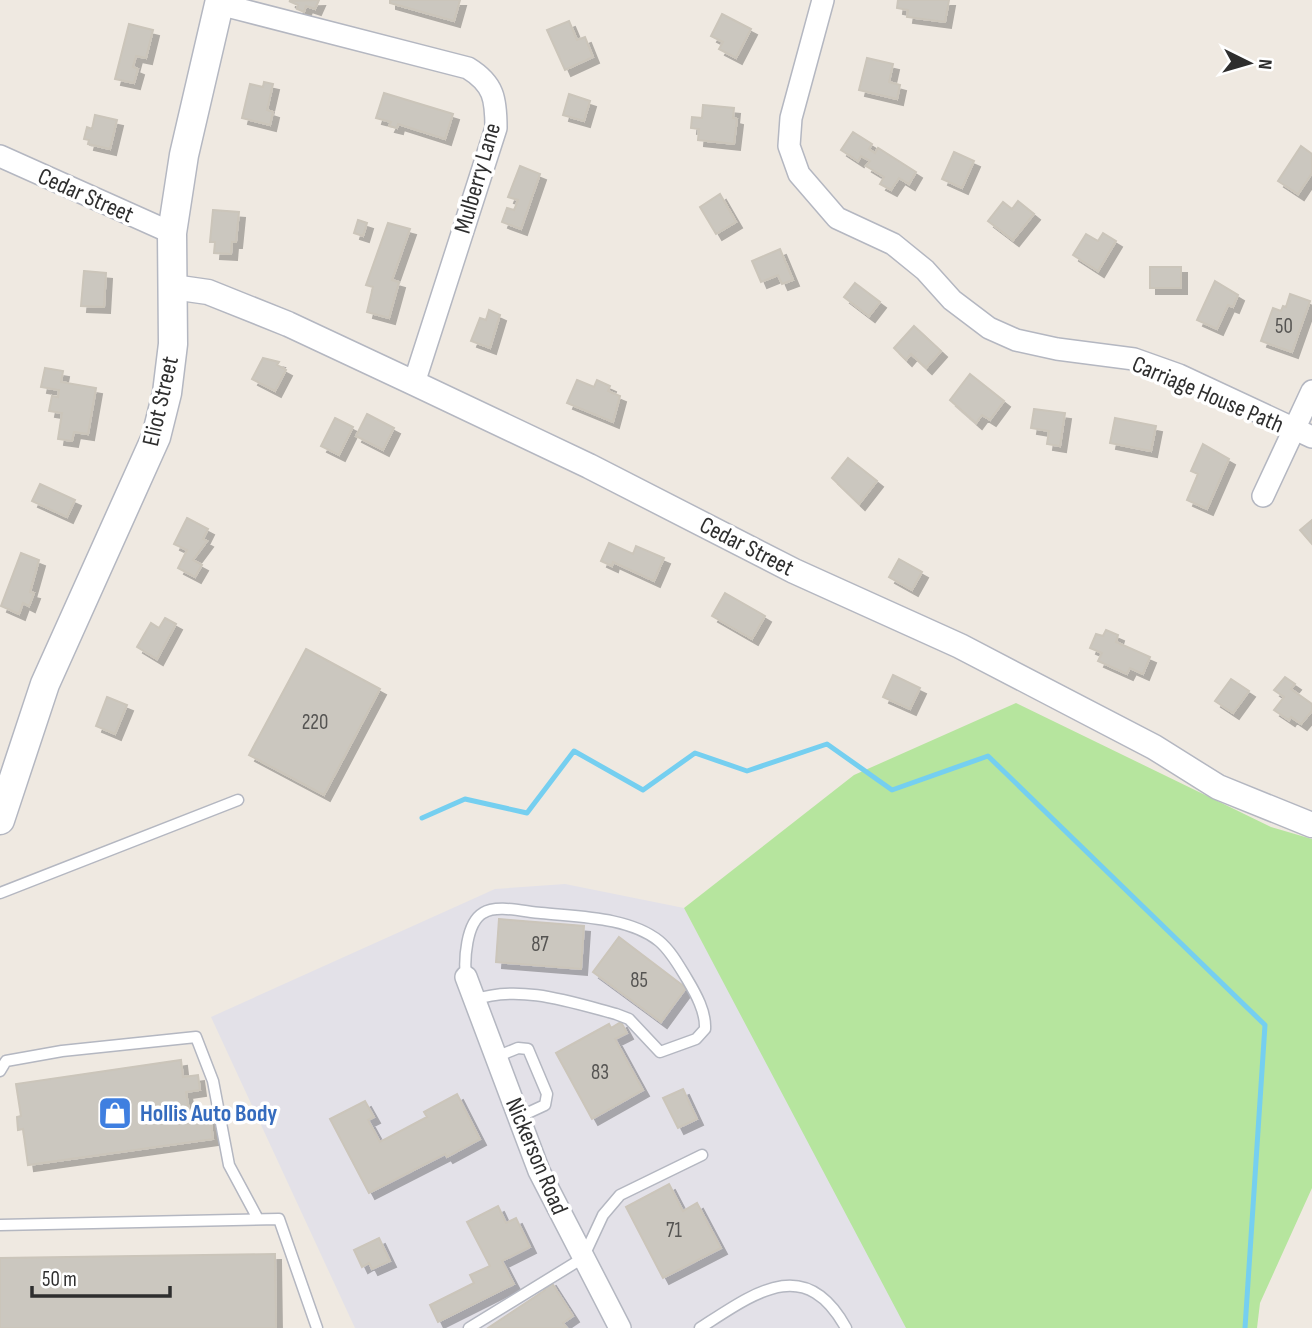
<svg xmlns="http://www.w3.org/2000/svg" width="1312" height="1328" font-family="'Sofia Sans Condensed',sans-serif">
<defs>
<filter id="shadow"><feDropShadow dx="6" dy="6" stdDeviation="0" flood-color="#0004"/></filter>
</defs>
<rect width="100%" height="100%" fill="#efe9e1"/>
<path fill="#e3e1e8" d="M565,884L684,908L911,1328H355L211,1017L495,889Z"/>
<path fill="#b6e59e" d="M1016,703L1271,827L1312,839V1188L1260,1303L1257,1328H906L684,908L854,775Z"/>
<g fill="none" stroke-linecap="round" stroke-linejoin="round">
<path stroke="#75cff0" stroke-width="5" d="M422,818L465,799L527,813L574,751L643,790L695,753L747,771L827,744L892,790L988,756L1265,1025L1245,1328"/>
</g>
<path fill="#cbc7bf" stroke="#cbc5ba" stroke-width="2" filter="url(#shadow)" d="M319,0L315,9L306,6L304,12L297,9L298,5L289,1Z
M390,0H460L454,21L390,3Z
M898,0H949L945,22L907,17L908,10L897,8Z
M722,14L751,29L736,58L719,49L723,42L711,36Z
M569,21L577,40L585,37L593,57L565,70L547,30Z
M129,24L153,30L146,58L136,56L133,67L138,69L134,83L115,79Z
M867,58L893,64L889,82L900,85L897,99L859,90Z
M264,82L273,84L267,110L273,112L270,125L242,118L250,84L263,87Z
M384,93L453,114L445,139L398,124L397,128L389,126L391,122L376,118Z
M569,94L590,101L584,121L563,115Z
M703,105L734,108L733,118L737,119L734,144L698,140L699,129L691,128L692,117L702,118Z
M95,115L117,120L110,149L88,144L89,140L84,139L87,127L92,129Z
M853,132L872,144L869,149L875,153L878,148L916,172L909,184L899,178L891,190L880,184L884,177L866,166L870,161L861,156L858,161L841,150Z
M1301,146L1312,154V173L1298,194L1278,181Z
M954,152L974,161L962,188L942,179Z
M520,166L540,174L521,229L502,222L507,208L514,210L518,200L508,197Z
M720,194L736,222L716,234L700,207Z
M1018,201L1034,214L1013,240L988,221L1003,202L1012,209Z
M213,210L239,212L236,242H232L231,254L214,253L215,242H210Z
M358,220L367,223L363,236L354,233Z
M388,223L410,229L392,280L399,282L389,318L367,312L373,287L366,285Z
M1103,233L1116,241L1098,271L1073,255L1086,234L1098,241Z
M780,249L793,280L782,284L778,275L761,282L752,261Z
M1150,267H1181V288H1150Z
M84,271L106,273L104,307L81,306Z
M1215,281L1238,295L1233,307L1228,305L1217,329L1197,320Z
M855,283L880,302L869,316L844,297Z
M1290,294L1310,301L1292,352L1261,341L1273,308L1281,311L1283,306L1286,307Z
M489,310L500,315L490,348L471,341L480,318L486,320Z
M914,326L941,351L926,368L911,354L906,360L894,348Z
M263,358L279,362L277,365L286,370L275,391L252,379Z
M45,368L63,371L61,382L96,388L88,434L74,432L72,441L58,439L62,413L49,411L52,396L58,397L59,390L41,387Z
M970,374L1004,401L990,420L982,415L976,423L950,400Z
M577,380L594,387L597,380L610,386L608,391L620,396L613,422L567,403Z
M1034,409L1065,413L1060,446L1047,444L1049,431L1031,428Z
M367,414L394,428L383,450L356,436Z
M335,418L353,427L339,455L321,446Z
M1115,418L1156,426L1151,451L1110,443Z
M1203,444L1229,459L1207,509L1187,500L1198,474L1191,471Z
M848,458L877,481L859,504L832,478Z
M40,484L75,500L67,517L32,501Z
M187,518L208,529L203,539L207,541L193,560L202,565L195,577L178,568L187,550L174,544Z
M1312,520V544L1300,530Z
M609,543L633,554L636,546L664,558L654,581L613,562L612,566L601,561Z
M21,553L39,560L30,592L34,593L29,606L23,603L19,614L1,606Z
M899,559L922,572L912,590L889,577Z
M725,593L765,616L752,639L712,616Z
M165,618L176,624L157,659L137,647L151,623L159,628Z
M1106,630L1118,635L1116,642L1150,657L1143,674L1130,668L1127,674L1098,661L1102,653L1090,648L1096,634L1103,636Z
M306,649L380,689L324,795L249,755Z
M893,675L920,688L910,709L883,697Z
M1285,677L1295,684L1291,689L1312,704V711L1301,724L1291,717L1289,720L1274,710L1284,697L1274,690Z
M1231,679L1249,691L1233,713L1215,701Z
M107,697L127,705L115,734L96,726Z
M499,919L584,926L581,969L496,962Z
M619,937L686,988L661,1022L593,972Z
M621,1022L627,1033L615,1039L643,1090L592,1119L556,1053L609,1024L611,1028Z
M181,1060L183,1077L198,1075L200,1090L186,1092L189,1111L209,1108L213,1139L28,1165L23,1129L18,1130L17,1117L21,1116L16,1084Z
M683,1089L697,1119L678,1128L663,1098Z
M457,1094L480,1139L447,1157L445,1154L369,1193L330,1119L365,1101L374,1117L368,1120L380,1142L427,1117L424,1112Z
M669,1184L683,1211L697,1203L721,1248L663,1278L626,1207Z
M498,1206L506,1223L516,1218L530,1247L502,1261L514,1284L438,1322L430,1305L474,1283L470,1275L490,1266L467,1222Z
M379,1238L390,1261L372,1269L369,1263L362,1267L354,1250Z
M275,1254L276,1328H0V1258Z
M550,1280L573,1316L563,1323L567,1328H488L545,1290L542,1285Z"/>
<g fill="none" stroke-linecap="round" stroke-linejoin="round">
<g stroke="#b4b7c1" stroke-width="13">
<path id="service" d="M0,893L238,800
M466,977C464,960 466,923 483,913C497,904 525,912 541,913C578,917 629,917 659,941C671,951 679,966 687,979C696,994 706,1012 705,1029L696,1039L660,1052L629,1019L616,1014C571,1002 519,984 474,1000
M496,1057L518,1048L528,1049L547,1094L545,1105L519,1117
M0,1071L6,1061L62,1051L196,1037L213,1081L229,1165L258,1219
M0,1225L279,1219L317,1328
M469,1328L583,1258L603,1215L620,1195L702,1155
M700,1328C753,1294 805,1253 846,1328"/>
</g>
<g stroke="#b4b7c1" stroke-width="24">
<path id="minor" d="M823,0L791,118L789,146L799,174L837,218L893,244L925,270L952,300L989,328L1016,340L1057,349L1134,359L1179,375L1312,437
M219,4L468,68C494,84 496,99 496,128L414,383
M0,156L172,233
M1263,496L1312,391
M466,977L539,1171L620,1328"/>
</g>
<g stroke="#b4b7c1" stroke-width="27">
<path id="tertiary" d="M173,287L208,292L288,324L414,383L589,466L794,571L960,646L1154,747L1218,787L1312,825"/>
</g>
<g stroke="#b4b7c1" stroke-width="31">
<path id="secondary" d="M0,820L45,684L156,437L167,393L173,344L172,233L184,155L220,0"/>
</g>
<use href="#service" stroke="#fff" stroke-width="10"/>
<use href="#minor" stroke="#fff" stroke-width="21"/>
<use href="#tertiary" stroke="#fff" stroke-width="24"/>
<use href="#secondary" stroke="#fff" stroke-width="28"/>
</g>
<defs>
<g id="shop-square" transform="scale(1.75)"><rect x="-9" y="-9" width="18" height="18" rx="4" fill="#3f7fe0" stroke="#fff"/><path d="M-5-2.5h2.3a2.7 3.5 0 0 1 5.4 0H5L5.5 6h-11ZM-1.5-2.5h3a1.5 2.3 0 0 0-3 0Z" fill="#fff"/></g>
</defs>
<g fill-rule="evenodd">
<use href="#shop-square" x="115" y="1113"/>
</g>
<g text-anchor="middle" stroke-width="7" stroke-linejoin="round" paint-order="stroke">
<g font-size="21" fill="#555452">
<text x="1284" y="333">50</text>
<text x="315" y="729">220</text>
<text x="540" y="951">87</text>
<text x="639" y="987">85</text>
<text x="600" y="1079">83</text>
<text x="674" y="1237">71</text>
</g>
<g font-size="24" fill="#2e2e2e" stroke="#fff">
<text transform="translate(477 178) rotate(-74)" y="8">Mulberry Lane</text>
<text transform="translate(86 195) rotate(24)" y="8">Cedar Street</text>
<text transform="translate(1208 394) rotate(23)" y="8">Carriage House Path</text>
<text transform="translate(160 401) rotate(-77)" y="8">Eliot Street</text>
<text transform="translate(747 546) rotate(27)" y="8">Cedar Street</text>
<text transform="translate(537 1156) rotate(67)" y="8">Nickerson Road</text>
</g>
<g font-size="24" font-weight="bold" fill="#366cbe" stroke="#fff" text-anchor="start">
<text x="140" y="1121">Hollis Auto Body</text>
</g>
</g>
<g transform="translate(1249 63) rotate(95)" stroke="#ffffff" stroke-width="5" paint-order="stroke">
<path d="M0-5L12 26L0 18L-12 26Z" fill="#2e2e2e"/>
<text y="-10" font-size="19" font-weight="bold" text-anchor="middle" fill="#2e2e2e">N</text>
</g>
<path d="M32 1286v10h138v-10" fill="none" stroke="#2e2e2e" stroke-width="3.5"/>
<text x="42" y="1286" font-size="21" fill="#2e2e2e" stroke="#ffffff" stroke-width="5" paint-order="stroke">50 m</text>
</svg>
